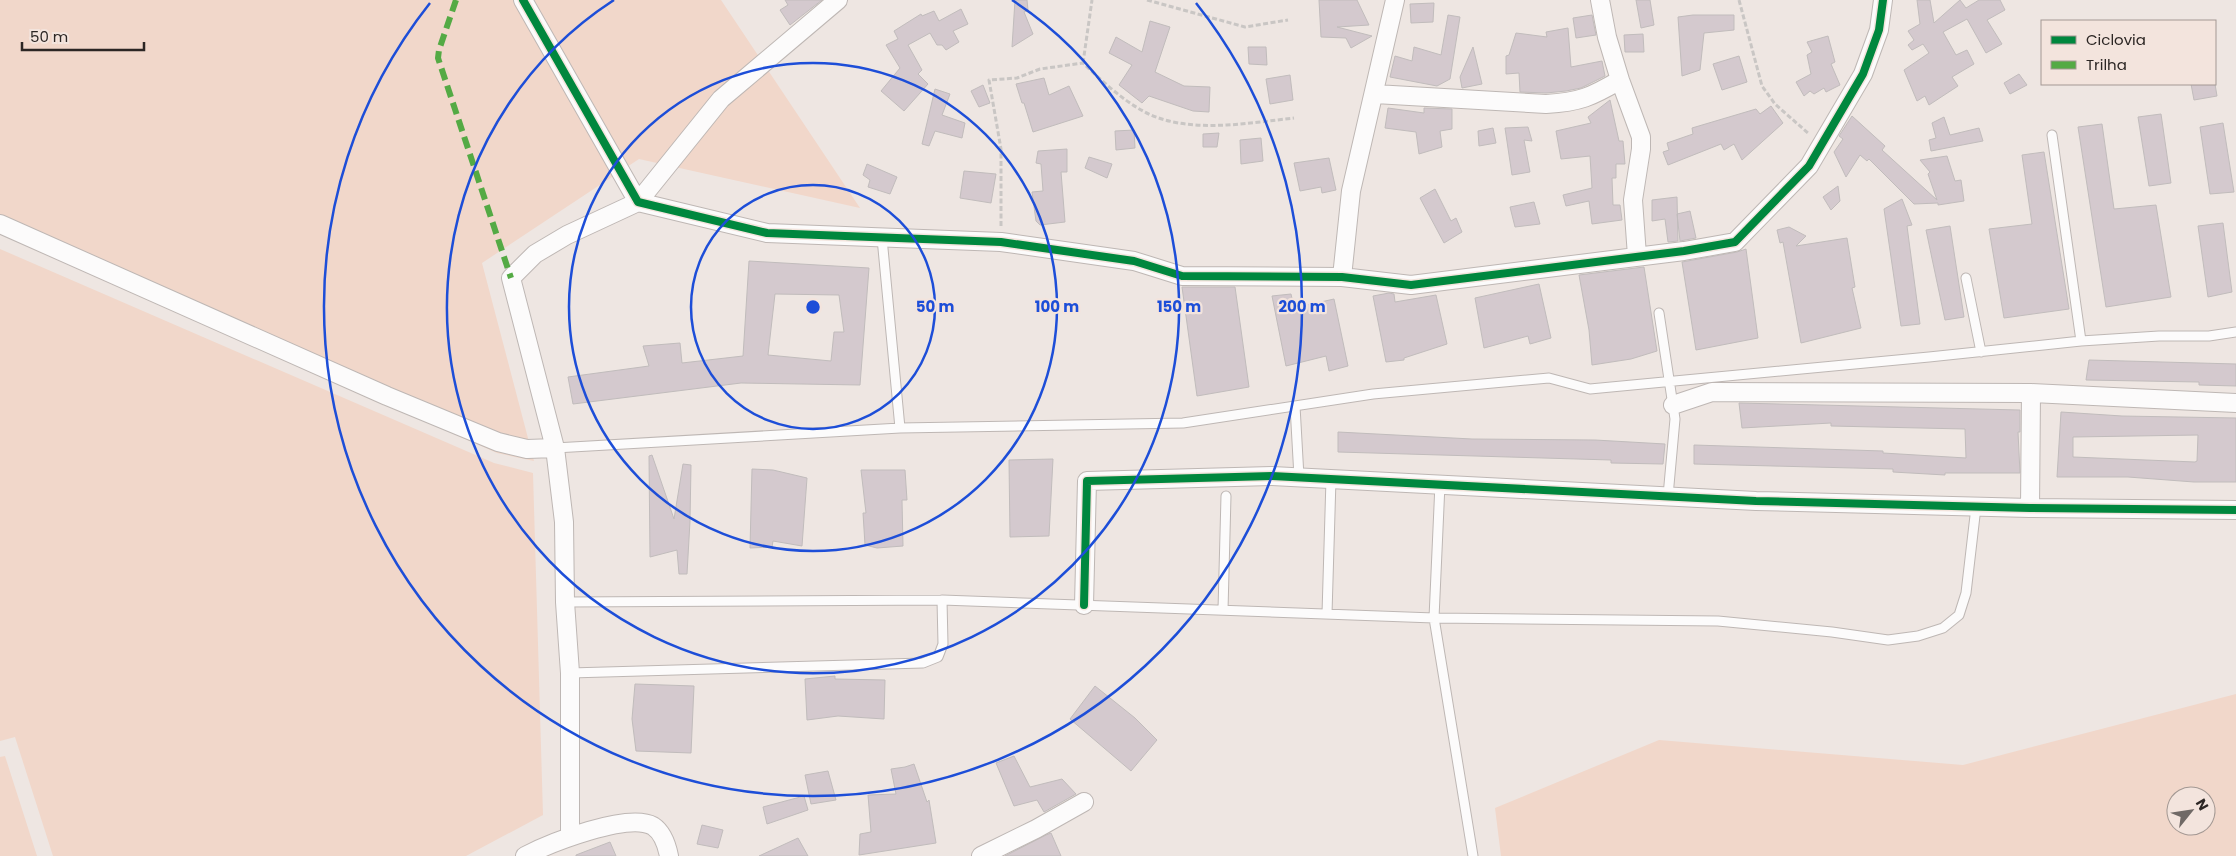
<svg xmlns="http://www.w3.org/2000/svg" width="2236" height="856" font-family="Poppins,sans-serif">
<rect width="100%" height="100%" fill="#eee6e2"/>
<path fill="#f1d7ca" fill-rule="evenodd" d="M0,0H721L860,208L639,159L482,263L534,461L497,453L0,233Z
M0,249L494,463L533,473L543,815L466,856H53L15,737L0,741Z
M2236,694V856H1501L1495,808L1659,740L1963,765ZM2176,796H2206V826H2176Z
M5,756L37,856H0V757Z"/>
<path fill="#d4c9ce" stroke="#c1bcbc" fill-rule="evenodd" d="M785,0H822L790,25L780,10L788,5Z
M1015,0H1027L1028,10L1024,12L1033,34L1012,47Z
M1319,0H1357L1369,25L1337,27L1372,36L1351,48L1346,38L1321,37Z
M1636,0H1650L1654,25L1641,28Z
M1917,0H1930L1934,23L1960,0L1966,8L1979,0H2000L2005,10L1987,20L2002,44L1986,53L1967,19L1943,32L1956,55L1967,50L1974,64L1952,77L1958,86L1929,105L1925,96L1917,101L1904,70L1929,53L1923,44L1912,50L1908,45L1914,40L1908,31L1920,24Z
M1434,3L1433,22L1411,23L1410,4Z
M961,9L968,24L953,31L959,42L946,50L942,45H937L930,33L908,45L922,70L918,74L928,84L904,111L881,91L900,68L886,45L898,39L894,31L921,14L922,16L934,11L939,21Z
M1448,15L1460,17L1450,79L1437,86L1390,77L1395,56L1412,61L1414,47L1441,55Z
M1592,15L1596,35L1576,38L1573,18Z
M1693,15H1734V30L1704,33L1700,70L1682,76L1678,17Z
M1150,21L1170,27L1155,72L1184,86L1210,87L1209,112L1193,111L1149,96L1142,103L1119,85L1132,65L1109,53L1116,37L1142,52Z
M1568,28L1571,67L1602,61L1605,76L1581,88L1566,91L1546,93L1520,92L1519,73L1506,74V56L1509,55L1516,33L1547,37L1546,32Z
M1643,34L1644,52H1625L1624,35Z
M1828,36L1835,62L1831,64L1840,85L1826,92L1824,88L1814,94L1810,91L1804,96L1796,82L1811,74L1807,55L1812,52L1807,42Z
M1248,47H1266L1267,65L1249,64Z
M1473,47L1482,84L1462,88L1460,77Z
M1739,56L1747,82L1722,90L1713,64Z
M2019,74L2027,85L2010,94L2004,83Z
M1290,75L1293,100L1270,104L1266,79Z
M1044,78L1049,95L1069,86L1083,116L1033,132L1024,103H1022L1016,84Z
M2191,84H2215L2217,96L2194,100Z
M983,85L990,103L979,107L971,91Z
M935,89L950,94L942,115L965,123L962,138L935,131L929,146L922,144Z
M1610,100L1619,141H1623L1625,164H1616V178H1612L1613,205H1620L1622,220L1592,224L1589,201L1566,206L1563,195L1592,188L1590,156L1561,159L1556,131L1591,123L1588,117Z
M1771,106L1783,123L1742,160L1734,144L1724,150L1721,144L1668,165L1663,152L1669,150L1667,143L1693,134L1692,128L1756,109L1760,114Z
M1388,108L1424,113V108L1452,109V129L1440,131L1442,147L1419,154L1416,132L1385,128Z
M2161,114L2171,183L2149,186L2138,117Z
M1852,116L1885,146L1882,150L1937,200L1928,174L1930,172L1920,160L1947,156L1955,181L1961,180L1964,201L1938,205V203L1914,204L1869,159L1867,161L1860,155L1846,177L1834,152L1843,139L1839,136Z
M1944,117L1950,135L1979,128L1983,141L1931,151L1929,140L1936,138L1932,123Z
M2223,123L2234,192L2210,194L2200,127Z
M2102,124L2114,209L2156,205L2171,297L2106,307L2078,127Z
M1528,127L1532,141L1524,140L1530,172L1512,175L1505,128Z
M1493,128L1496,143L1479,146L1478,131Z
M1134,130L1135,148L1116,150L1115,131Z
M1219,133L1217,147H1203V134Z
M1261,138L1263,161L1241,164L1240,140Z
M1067,149V172H1061L1065,222L1040,225L1036,221L1032,192L1043,191L1041,164L1036,163L1038,151Z
M2044,152L2069,309L2004,318L1989,229L2032,224L2022,155Z
M1089,157L1112,164L1107,178L1085,168Z
M1329,158L1336,190L1322,193L1321,187L1300,191L1294,163Z
M867,164L897,177L890,194L868,187L870,180L863,175Z
M964,171L996,174L991,203L960,198Z
M1838,186L1840,201L1831,210L1823,197Z
M1435,189L1451,221L1456,218L1462,232L1444,243L1420,198Z
M1677,197L1678,241L1668,242L1665,219L1652,221V200Z
M1902,199L1912,225L1907,226L1920,324L1901,326L1884,209Z
M1534,202L1540,224L1515,227L1510,207Z
M1690,211L1696,238L1680,241L1677,214Z
M2223,223L2232,292L2208,297L2198,226Z
M1950,226L1964,317L1945,320L1926,230Z
M1789,227L1806,236L1796,246L1847,238L1855,287L1852,288L1861,328L1801,343L1783,242L1780,243L1777,230Z
M1746,249L1758,338L1696,350L1682,262L1737,252Z
M749,261L869,268L860,385L741,383L573,404L568,377L649,366L643,346L680,343L682,363L743,356ZM775,294L839,295L844,332H834L831,361L768,355Z
M1644,267L1657,351L1631,359L1592,365L1589,330L1579,275Z
M1539,284L1551,338L1530,344L1528,336L1484,348L1475,298Z
M1182,287H1235L1249,387L1197,396Z
M1389,293L1394,294L1395,302L1436,295L1447,344L1404,358V360L1386,362L1373,296Z
M1291,294L1294,308L1334,299L1348,366L1329,371L1326,356L1286,366L1272,296Z
M2089,360L2236,364V386L2199,385V382L2086,380Z
M1739,403L2020,410V432H2018L2020,473H1945V475L1893,472V469L1694,464V445L1883,451V453L1966,458L1965,429L1831,426V423L1742,428Z
M2061,412L2122,416L2236,418V482H2194L2128,477H2057ZM2198,435L2197,461L2195,462L2073,457V437Z
M1338,432L1472,439L1595,440L1665,444L1663,464L1611,463V460L1338,452Z
M652,455L674,519L683,464L691,465L690,521L687,574H679L677,550L650,557L649,456Z
M1053,459L1049,536L1010,537L1009,460Z
M752,469L773,470L807,478L802,546L773,541L772,547L750,548Z
M861,470H905L907,500H902L903,546L877,548L865,545L863,513H866Z
M835,676V679L885,680L884,719L838,716L807,720L805,679Z
M635,684L694,686L691,753L636,751L632,719Z
M1095,686L1135,718L1157,740L1131,771L1070,719Z
M1014,756L1030,787L1062,779L1076,794L1044,812L1037,800L1014,806L996,763Z
M914,764L927,802L929,800L936,843L859,855L860,834L871,832L868,795L896,794L891,769L905,767Z
M828,771L836,800L811,804L805,775Z
M804,796L808,810L767,824L763,807Z
M702,825L723,830L718,848L697,844Z
M1051,833L1061,856H1005L1046,835Z
M798,838L808,856H759Z
M610,842L616,856H576V855Z"/>
<g fill="none" stroke-linecap="round" stroke-linejoin="round">
<g stroke="#beb7b4" stroke-width="11">
<path id="service" d="M2052,135L2081,341
M882,238L900,428
M1966,278L1981,352
M1659,313L1675,419L1668,496
M1295,406L1299,477
M555,448L900,428L1183,423L1373,394L1549,378L1590,389L1929,357L2081,341L2159,336H2209L2236,332
M1440,484L1434,618L1473,856
M565,602L942,600L1434,618L1718,621L1832,632L1888,640L1918,636L1943,628L1959,615L1966,593L1976,507
M1223,610L1226,496
M1327,614L1331,479
M570,673L923,663L938,657L943,644L942,600"/>
</g>
<g stroke="#beb7b4" stroke-width="20">
<path id="minor" d="M523,0L638,202L767,233L1001,242L1134,261L1182,276L1342,277L1411,285L1684,251L1735,242L1809,166L1863,74L1879,30L1883,0
M1600,0L1607,37L1620,80L1641,137V149L1633,200L1637,256
M1375,94L1546,104C1580,102 1591,97 1620,80
M0,224L387,396L498,442L527,449L555,448L564,522L565,602L570,673V836
M1342,277L1351,191L1395,0
M1673,405L1712,392L2031,393L2236,403
M555,448L511,278L535,254L567,235L638,202L721,99L838,0
M2030,508L2031,393
M1084,605L1087,481L1272,476L1756,501L2030,508L2236,510
M525,856C550,843 628,812 653,826C662,832 667,846 669,856
M981,856L1036,829L1084,802"/>
</g>
<path stroke="#c9c6c4" stroke-width="3" stroke-dasharray="5 2.5" stroke-linecap="butt" d="M1147,0L1245,27L1288,20
M1739,0L1762,86L1775,104L1809,134
M1083,63L1092,0
M1001,226V149L989,80L1017,78L1040,69L1083,63C1101,80 1121,99 1143,111C1186,135 1248,123 1294,118"/>
<use href="#service" stroke="#fcfbfb" stroke-width="9"/>
<use href="#minor" stroke="#fcfbfb" stroke-width="18"/>
<path stroke="#54aa44" stroke-width="6" stroke-dasharray="12 6" stroke-linecap="butt" d="M456,0L439,50L438,58L511,278"/>
<g stroke="#f3e4dd" stroke-width="11">
<path id="cycleway" d="M523,0L638,202L767,233L1001,242L1134,261L1182,276L1342,277L1411,285L1684,251L1735,242L1809,166L1863,74L1879,30L1883,0
M1084,605L1087,481L1272,476L1756,501L2030,508L2236,510"/>
</g>
<use href="#cycleway" stroke="#00873e" stroke-width="8"/>
</g>
<g fill="none" stroke="#1d4ed8" stroke-width="2.5">
<circle cx="813" cy="307" r="122"/>
<circle cx="813" cy="307" r="244"/>
<path d="M1012 0A366 366 0 1 1 614 0"/>
<path d="M1196 3A489 489 0 1 1 430 3"/>
</g>
<circle cx="813" cy="307" r="8" fill="#1d4ed8" stroke="#f3e4dd" stroke-width="2.5"/>
<g font-size="15" text-anchor="middle" font-weight="bold" fill="#1d4ed8" stroke="#f3e4dd" stroke-width="4.5" stroke-linejoin="round" paint-order="stroke">
<text x="935" y="312">50 m</text>
<text x="1057" y="312">100 m</text>
<text x="1179" y="312">150 m</text>
<text x="1302" y="312">200 m</text>
</g>
<rect x="2041" y="20" width="175" height="65" fill="#f3e4dd" stroke="#a39893"/>
<rect x="2051" y="36" width="25" height="8" fill="#00873e" stroke="#a39893"/>
<text x="2086" y="45" font-size="15" fill="#2c2624">Ciclovia</text>
<rect x="2051" y="61" width="25" height="8" fill="#54aa44" stroke="#a39893"/>
<text x="2086" y="70" font-size="15" fill="#2c2624">Trilha</text>
<g transform="translate(2191 811) rotate(60)"><circle r="24" fill="#f3e4dd" stroke="#a39893"/>
<path d="M0-4L9 19L0 12L-9 19Z" fill="#706966"/>
<text y="-8" font-size="14" font-weight="bold" text-anchor="middle" fill="#2c2624">N</text>
</g>
<path d="M22 42v8h122v-8" fill="none" stroke="#2c2624" stroke-width="2.5"/>
<text x="30" y="42" font-size="15" fill="#2c2624" stroke="#f3e4dd" stroke-width="4" paint-order="stroke">50 m</text>
</svg>
